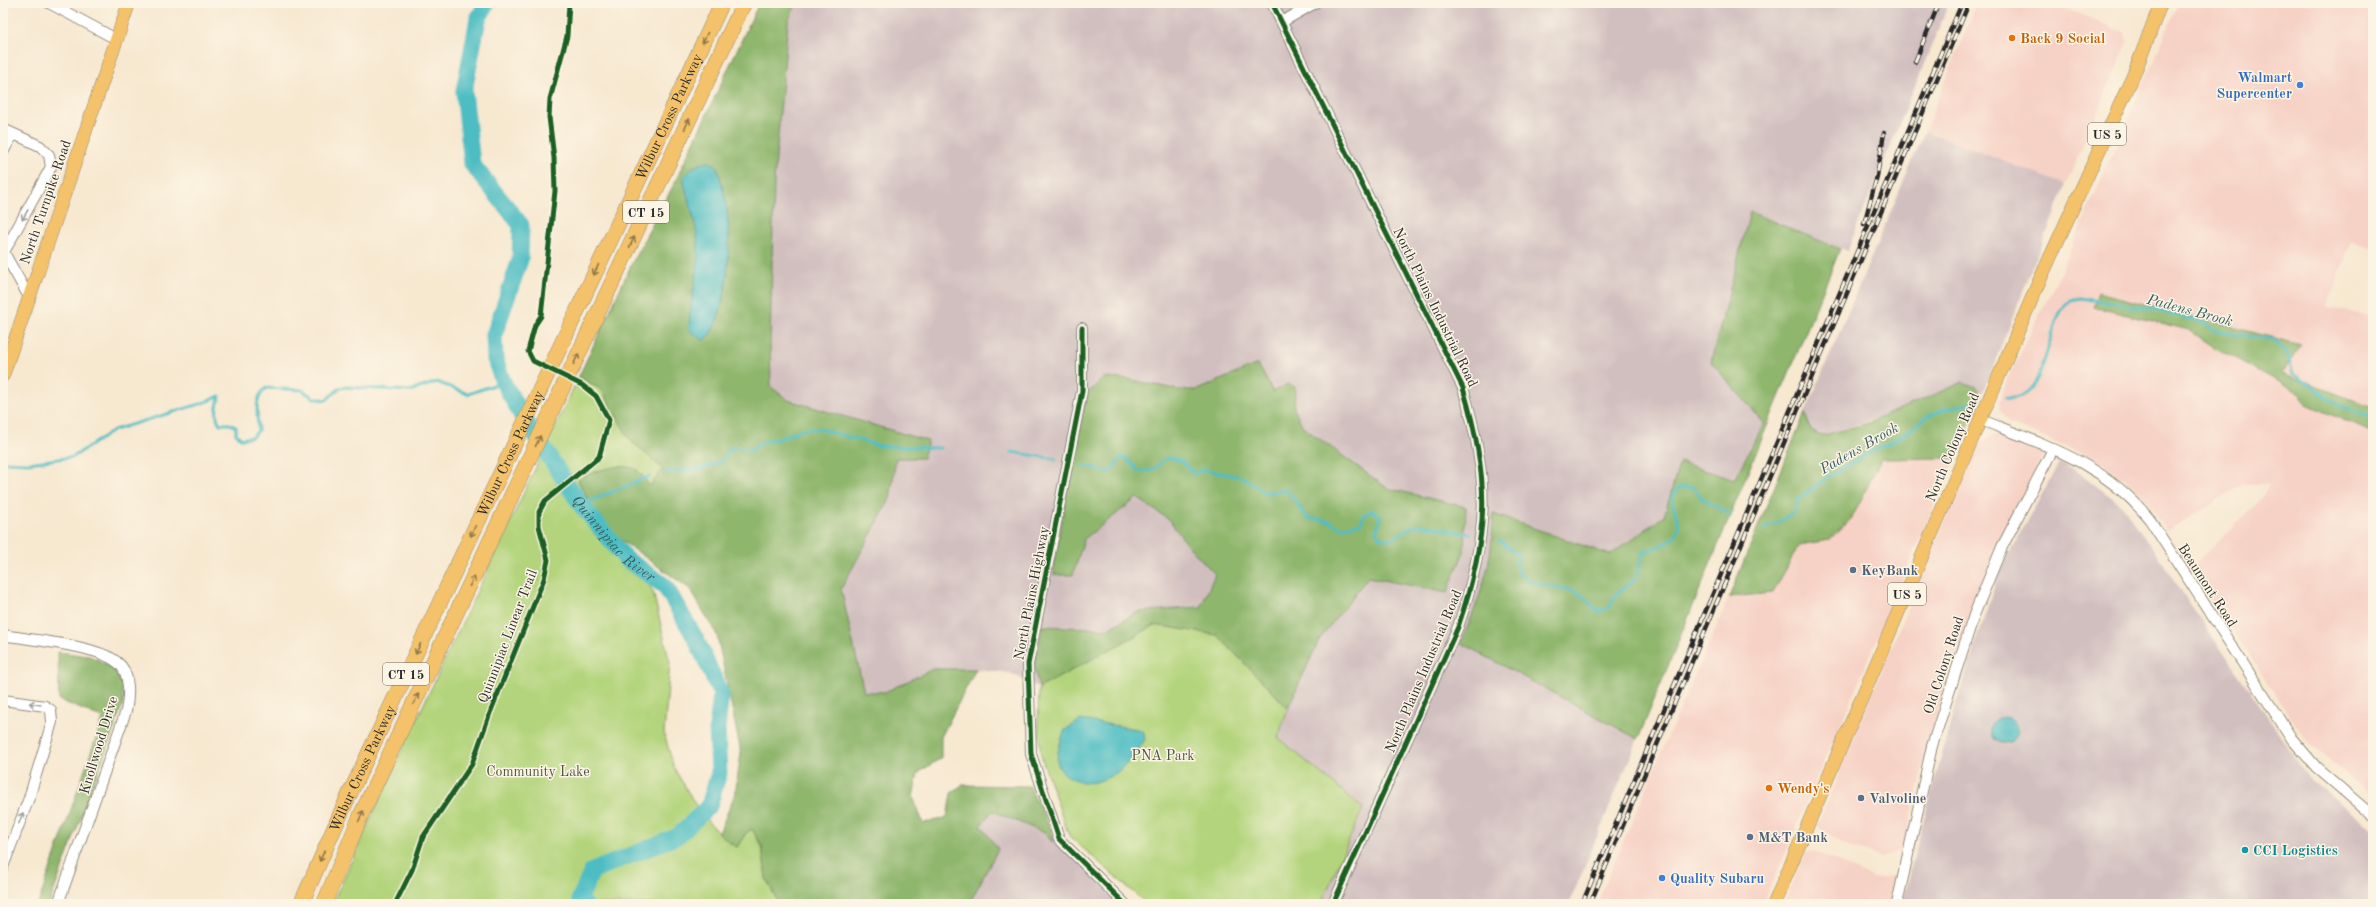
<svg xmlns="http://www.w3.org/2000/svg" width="2376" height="907" font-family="'Old Standard TT',serif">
<rect width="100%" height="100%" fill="#fcf5e5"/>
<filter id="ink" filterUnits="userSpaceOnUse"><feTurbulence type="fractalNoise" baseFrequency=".025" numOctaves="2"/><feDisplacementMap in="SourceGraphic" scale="8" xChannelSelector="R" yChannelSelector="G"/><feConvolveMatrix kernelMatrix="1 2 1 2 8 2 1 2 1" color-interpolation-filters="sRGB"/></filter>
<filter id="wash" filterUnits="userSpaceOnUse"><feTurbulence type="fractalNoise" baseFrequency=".012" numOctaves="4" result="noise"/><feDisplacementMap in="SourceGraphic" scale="16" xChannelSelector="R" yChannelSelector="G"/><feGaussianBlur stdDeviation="0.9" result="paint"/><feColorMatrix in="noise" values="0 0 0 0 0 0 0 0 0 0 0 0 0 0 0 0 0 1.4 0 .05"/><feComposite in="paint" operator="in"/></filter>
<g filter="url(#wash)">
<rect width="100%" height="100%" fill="#f7e8d0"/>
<path fill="#f6d1c5" d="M1977,3H2055L2123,32L2128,42L2066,185L1925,131Z
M2179,3H2373V248L2351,243L2327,307L2373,317V410L2282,374L2301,345L2098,293L2094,307L2189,330L2214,347L2300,393L2307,404L2373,433V797L2309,744L2191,569L2262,497L2269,484L2242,485L2167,531L2152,508L2128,483L2100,461L2008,423L2000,410L1999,402L2008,378L2056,282Z
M1996,434H2003L2043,454L1986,577L1932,730L1903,849L1882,858L1839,842L1817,826L1931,552L1981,442Z
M1955,458L1763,904H1597L1656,764L1729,597L1773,593L1799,545L1829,540L1852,518L1881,459Z
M1814,851L1873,878L1894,876L1897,881L1890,904H1783L1802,860L1807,852Z"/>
<path fill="#d1bfbf" d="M797,3H1949L1847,251L1750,213L1711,362L1764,423L1734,481L1680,462L1664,516L1610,555L1493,515V545L1483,589L1461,643L1638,739L1569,904H1321L1363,808L1278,738L1155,625L1039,688L1010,673L976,669H933L885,692H864L841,589L890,499L896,457L923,458L928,441L788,400L771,387L770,345L774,181L788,21Z
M1925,131L2066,185L1981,396L1976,387L1821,436L1811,431L1805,413Z
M2059,463L2073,468L2124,507L2309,778L2373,830V904H1901L1954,710L1999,572Z
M991,811L1045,833L1052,841V831L1121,904H969L976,889L981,825Z"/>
<path fill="#b3d47c" stroke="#6f8054" d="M579,376L602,390L630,440L663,469L650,487L638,471L578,481L608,537L637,561L653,592L670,663L664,733L674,768L701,814L728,842L737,847L746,833L752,829L762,846L766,878L779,904H332L403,748Z
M1155,625L1218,635L1288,708L1278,738L1363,808L1321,904H1147L1069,836L1041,756L1038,721L1039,688Z"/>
<path fill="#8eb66c" stroke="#5c704c" d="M759,3H797L788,21L774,181L770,345L771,387L788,400L928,441L923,458H896L890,499L841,589L864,692H885L933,669H976L941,737V758L918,773L913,797L923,823L947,818L951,793L962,785L1029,786L1052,831V842L1045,833L992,811L981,825L998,849L969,904H779L766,878L762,846L752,829L746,833L737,847L728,842L719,833L735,794L741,753L717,635L690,589L604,528L578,480C591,472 623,460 638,471C643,475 646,482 650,486L663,469L630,440L602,390L579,376L636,255L673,186Z
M1750,212L1840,249L1638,739L1461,643C1480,596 1493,567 1493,514L1610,555L1664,516L1680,462L1734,480L1764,423L1711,362Z
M2098,292L2301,345L2282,374L2373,407V433L2307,404L2300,393L2214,347L2189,330L2094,307Z
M1258,364L1273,392L1288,384L1295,387L1294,409L1303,427L1387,488L1466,507L1464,552L1447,593L1368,577L1319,640L1288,708L1217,635L1155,625L1039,688L1034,666L1043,626L1108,629L1138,612L1201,607L1215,574L1190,548L1168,519L1137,498L1084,539L1073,575H1054V560L1087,394L1103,378L1127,379L1179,390H1197Z
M1963,382L1976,387L1981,396L1955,458L1881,459L1852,518L1829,540L1799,545L1773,593L1729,597L1805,413L1811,431L1821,436L1868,423Z
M58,652L89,656L112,666L122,685L123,704L49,904H38L103,718L59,700Z"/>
<path fill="#4ebdc3" stroke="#3c7477" d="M708,162L716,165C722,182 726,200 728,218C731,249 728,320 704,341L689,330C689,302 699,274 698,246C697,222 687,200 683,177C689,169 697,164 708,162Z
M1991 730a13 13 0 1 1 26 0a13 13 0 1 1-26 0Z
M1081,720L1143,730L1145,739C1135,757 1117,778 1095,782C1082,785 1057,776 1057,759C1058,750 1061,738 1065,730Z"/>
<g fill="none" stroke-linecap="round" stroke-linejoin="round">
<path stroke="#4ebdc3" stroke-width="3" d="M2006,398C2052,404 2044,315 2071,300C2073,299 2077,299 2080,298L2150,309L2200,321L2215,331L2273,340L2287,352L2293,374L2338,405L2373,418
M1012,452L1056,459
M3,462L28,463L73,457L114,430L200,404L220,396C217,405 214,416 220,424H230L236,427V434L242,439L252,437L258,431C258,415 253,399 266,388L302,390L314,398L326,400L340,388L347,387L410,391L437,382L468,394L503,382
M1083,466C1094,465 1100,473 1110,472L1121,457L1127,459L1138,471C1151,472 1156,469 1164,459C1178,455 1185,464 1194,473L1204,470L1242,477L1267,493L1281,490L1288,491L1307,518L1328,521L1341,528L1361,523L1364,515L1373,510L1381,517L1376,531C1386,551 1402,529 1415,526C1428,523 1455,533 1470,534
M665,472L699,469L721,462L732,447L751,451L762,442L781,438L803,429H820L880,446L940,448
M581,505L650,476
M1764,529L1784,519L1794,512L1798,499L1832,474L1905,434L1928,416L1949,408L1977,402
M1499,540L1518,555C1507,586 1557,585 1574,591C1588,596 1592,609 1600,612L1609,607L1618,592L1636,579L1643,552C1709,533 1659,512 1677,489L1685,487L1693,488L1705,501L1730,514"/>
<path stroke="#4ebdc3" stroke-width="17" id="s1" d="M487,3L478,19L464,91L472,164L521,225L520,260L494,335L495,359L503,382L521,414L581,505L626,559L665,586L697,641L721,694L717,728L719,773L709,806L678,836L592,871L580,898L584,904"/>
</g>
</g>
<g filter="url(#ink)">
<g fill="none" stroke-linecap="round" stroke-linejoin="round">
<g stroke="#918a7e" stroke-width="12">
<path id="minor" d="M49,3L116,39
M1272,3L1463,388C1491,482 1489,534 1458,627L1333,904
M1282,22L1315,3
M3,129L40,146L49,155L51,167L4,252
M3,152L13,134
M3,251L29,297
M1082,328V391L1028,664L1031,754L1059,839L1125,904
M1981,420C2045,445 2106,464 2150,520L2292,739L2316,767L2373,816
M3,635C31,640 96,645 117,662C131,672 129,697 126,711L58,904
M3,700L45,706L51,710L52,722L29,798L3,867
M1897,904L1932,746L1974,615L2002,547L2053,449"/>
</g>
<g stroke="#918a7e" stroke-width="14">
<path id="major" d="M3,375L129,3
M1774,904L2038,284L2134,74L2161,3"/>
</g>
<g stroke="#918a7e" stroke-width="16">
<g id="highway">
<path id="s2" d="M301,904L344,806L722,3"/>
<path d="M324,904L361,815L744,3"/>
</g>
</g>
<use href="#minor" stroke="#fff" stroke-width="10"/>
<use href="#major" stroke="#f3c26a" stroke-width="13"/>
<use href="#highway" stroke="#f3c26a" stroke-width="15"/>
<g stroke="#2b2b2b" stroke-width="4.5">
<path id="rail" d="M1915,62L1939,3
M1864,224L1877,176L1884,133
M1582,904L1962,3
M1590,904L1969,3"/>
</g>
<use href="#rail" stroke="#fcf5e5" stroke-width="3" stroke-dasharray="9" stroke-linecap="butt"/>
<g stroke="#fcf5e5" stroke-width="8">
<path id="cycleway" d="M1272,3L1463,388C1491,482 1489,534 1458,627L1333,904
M1082,328V391L1028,664L1031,754L1059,839L1125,904
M395,904L412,870L423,837L472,764L490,713L544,579L548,560L539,526V512L545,501L599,457L609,420L596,396L582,385L533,361L528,351L535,325L541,316L555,191L554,158L549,117L550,99L567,36L569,3"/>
</g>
<use href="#cycleway" stroke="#1b5e20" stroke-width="5"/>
</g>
<defs><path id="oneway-shaft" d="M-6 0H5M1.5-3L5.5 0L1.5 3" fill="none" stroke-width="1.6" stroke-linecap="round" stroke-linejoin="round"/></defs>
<g stroke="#8f764a">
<use href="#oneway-shaft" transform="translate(705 38) rotate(115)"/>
<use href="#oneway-shaft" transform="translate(687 124) rotate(-65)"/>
<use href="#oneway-shaft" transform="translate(632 242) rotate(-65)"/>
<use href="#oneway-shaft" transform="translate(596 270) rotate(115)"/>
<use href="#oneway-shaft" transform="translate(576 359) rotate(-65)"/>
<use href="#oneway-shaft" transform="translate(538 441) rotate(-65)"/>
<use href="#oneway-shaft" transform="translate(473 531) rotate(115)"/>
<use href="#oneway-shaft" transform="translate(472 581) rotate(-65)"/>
<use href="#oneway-shaft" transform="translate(418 649) rotate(115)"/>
<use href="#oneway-shaft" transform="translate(416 699) rotate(-65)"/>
<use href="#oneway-shaft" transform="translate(361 816) rotate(-66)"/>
<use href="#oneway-shaft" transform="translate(322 856) rotate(114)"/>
</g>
<g stroke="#a0a0a0">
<use href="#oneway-shaft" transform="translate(25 215) rotate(119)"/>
<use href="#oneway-shaft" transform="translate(35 704) rotate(-171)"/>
<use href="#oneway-shaft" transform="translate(21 818) rotate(-69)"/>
</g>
</g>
<g fill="#e8710a" stroke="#fcf5e5" stroke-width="1.5">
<circle cx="2012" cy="38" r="4"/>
<circle cx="1769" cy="788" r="4"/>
</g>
<g fill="#3f7fe0" stroke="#fcf5e5" stroke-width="1.5">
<circle cx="2300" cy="85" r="4"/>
<circle cx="1662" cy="878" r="4"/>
</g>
<g fill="#5c6f8a" stroke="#fcf5e5" stroke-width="1.5">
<circle cx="1853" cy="570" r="4"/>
<circle cx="1861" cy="798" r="4"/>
<circle cx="1750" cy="837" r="4"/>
</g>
<circle fill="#0f9aa8" stroke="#fcf5e5" stroke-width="1.5" cx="2245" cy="850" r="4"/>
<g text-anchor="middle" stroke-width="3" stroke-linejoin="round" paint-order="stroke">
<g fill="#fcf5e5" stroke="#6a6863" stroke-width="1">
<rect x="2088" y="123" width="38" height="22" rx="3"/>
<rect x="623" y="201" width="46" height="22" rx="3"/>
<rect x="1888" y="583" width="38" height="22" rx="3"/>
<rect x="383" y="663" width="46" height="22" rx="3"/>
</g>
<g font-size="13" font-weight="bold" fill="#2b2b2b">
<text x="2107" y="139">US 5</text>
<text x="646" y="217">CT 15</text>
<text x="1907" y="599">US 5</text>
<text x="406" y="679">CT 15</text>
</g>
<g font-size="14" font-weight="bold" fill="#c56008" stroke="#fcf5e5" text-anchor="start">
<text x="2020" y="43">Back 9 Social</text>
<text x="1777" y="793">Wendy's</text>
</g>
<g font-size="14" font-weight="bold" fill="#366cbe" stroke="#fcf5e5" text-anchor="end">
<text x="2292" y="82">Walmart<tspan x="2292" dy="16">Supercenter</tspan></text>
<text x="1670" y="883" text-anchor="start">Quality Subaru</text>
</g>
<g font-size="14" fill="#2b2b2b" stroke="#fcf5e5">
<text dy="5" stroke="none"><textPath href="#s2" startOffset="869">Wilbur Cross Parkway</textPath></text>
<text transform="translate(45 202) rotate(-71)" y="5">North Turnpike Road</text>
<text transform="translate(1436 307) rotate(64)" y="5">North Plains Industrial Road</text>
<text transform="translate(1952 447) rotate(-67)" y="5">North Colony Road</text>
<text dy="5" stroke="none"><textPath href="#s2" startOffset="497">Wilbur Cross Parkway</textPath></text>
<text transform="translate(2208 585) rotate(57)" y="5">Beaumont Road</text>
<text transform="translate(1031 593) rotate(-79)" y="5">North Plains Highway</text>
<text transform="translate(507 636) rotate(-69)" y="5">Quinnipiac Linear Trail</text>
<text transform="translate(1943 665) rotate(-72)" y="5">Old Colony Road</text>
<text transform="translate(1423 671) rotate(-67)" y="5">North Plains Industrial Road</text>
<text transform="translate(98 745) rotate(-73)" y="5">Knollwood Drive</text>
<text dy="5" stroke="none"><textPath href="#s2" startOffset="149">Wilbur Cross Parkway</textPath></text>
</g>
<g font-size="14" font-weight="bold" fill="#4e5e75" stroke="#fcf5e5" text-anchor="start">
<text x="1861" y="575">KeyBank</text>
<text x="1869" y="803">Valvoline</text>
<text x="1758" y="842">M&amp;T Bank</text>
</g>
<g font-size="14" fill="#4d553f" stroke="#fcf5e5">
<text x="1163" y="760">PNA Park</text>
<text x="538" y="776">Community Lake</text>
</g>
<g font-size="14" font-weight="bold" fill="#0d838f" stroke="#fcf5e5" text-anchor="start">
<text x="2253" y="855">CCI Logistics</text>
</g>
<g font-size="15" font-style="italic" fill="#375e60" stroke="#fcf5e5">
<text transform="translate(2190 310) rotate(15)" y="5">Padens Brook</text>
<text transform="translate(1859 448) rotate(-30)" y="5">Padens Brook</text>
<text dy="5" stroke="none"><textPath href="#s1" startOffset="599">Quinnipiac River</textPath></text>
</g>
</g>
<rect width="2376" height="907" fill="none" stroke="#fcf5e5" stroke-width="16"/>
</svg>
